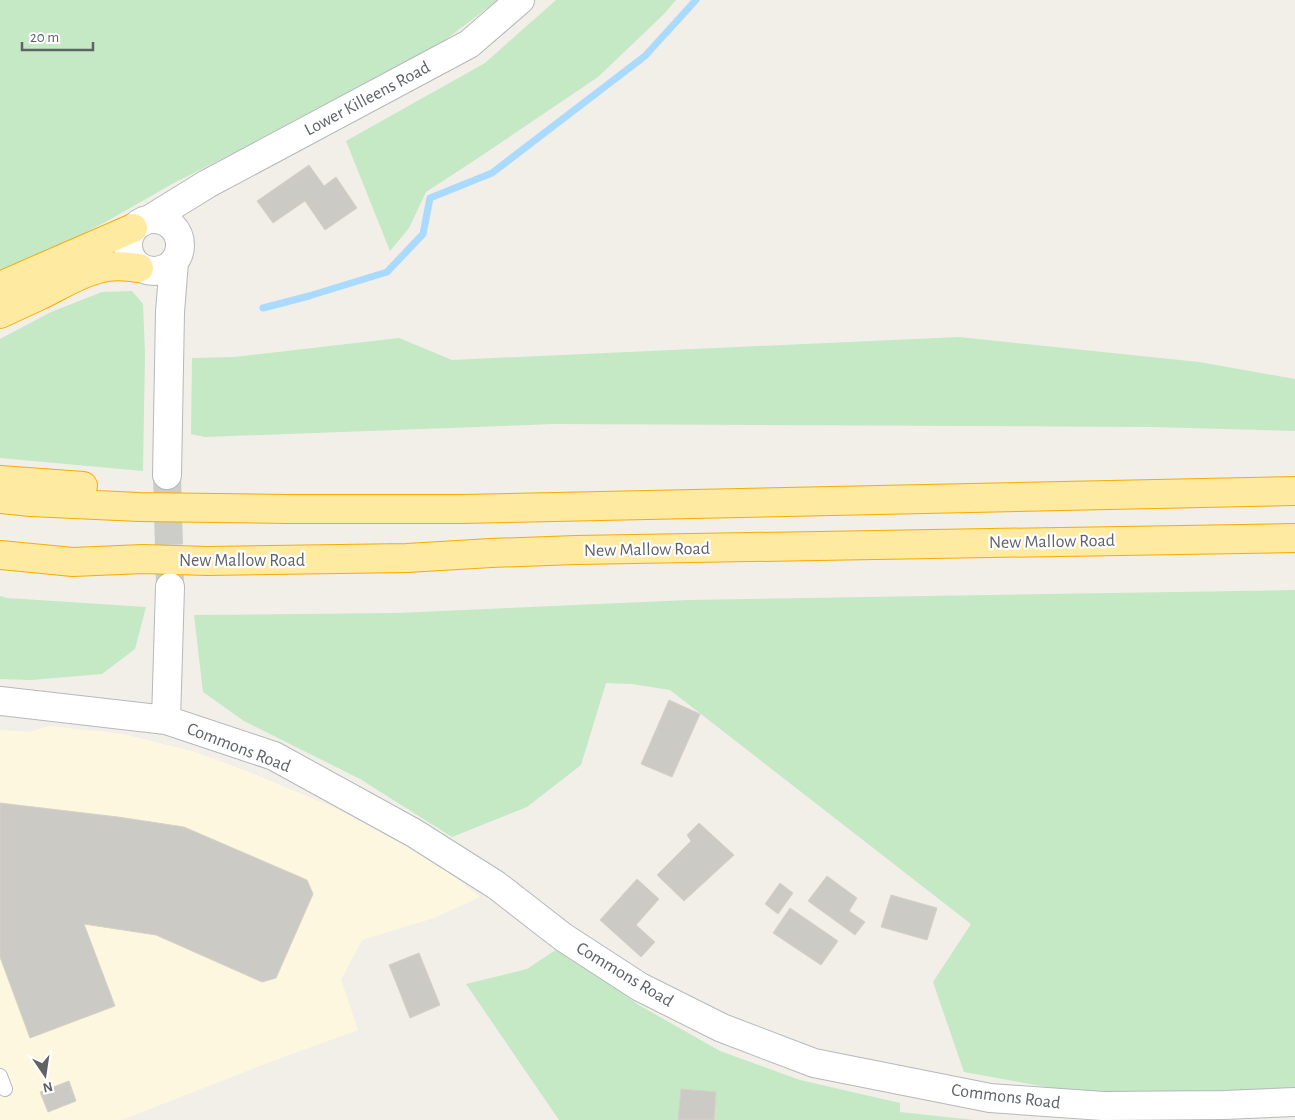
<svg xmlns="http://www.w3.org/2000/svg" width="1295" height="1120" font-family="'Alegreya Sans',sans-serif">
<rect width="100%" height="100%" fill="#f1efe8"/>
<path fill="#fef7e0" d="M49,726L123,734L195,752L254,774L335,808L409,848L456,878L480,897L434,918L362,940L341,980L358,1030L270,1062L122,1120H0V730L29,732Z"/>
<path fill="#c5e8c5" d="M0,0H498L432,50L305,121L268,135L172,184L109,220L19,267L0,274Z
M556,0H676L664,14L598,77L478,158L426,192L409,228L390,251L346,141L485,63Z
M132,291L143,304L145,354L143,471L0,458V339L51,312L102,292Z
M959,337L1199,362L1295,379V431L1152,427L554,424L205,437L191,434L192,358L234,357L399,338L452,360Z
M1295,590V1087L1200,1096L1063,1090L964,1072L933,982L971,924L670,690L632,684L606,683L581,765L527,807L452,837L360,779L244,721L203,692L194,615L397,613L689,600Z
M0,596L7,598L146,607L135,649L102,674L31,680L0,679Z
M557,949L570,953L637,1004L720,1051L800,1080L900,1103V1112L974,1120H559L466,984L527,969Z"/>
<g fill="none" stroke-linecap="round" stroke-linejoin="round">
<path stroke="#aadaff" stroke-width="7" d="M263,308L309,296L387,272L423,234L430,198L492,173L645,56L696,0"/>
</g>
<path fill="#cccac5" stroke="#d6d1c6" d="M309,165L324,186L336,177L357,208L325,230L305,201L273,223L257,201Z
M669,700L700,714L672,777L641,764Z
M0,803L118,817L184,827L307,880L313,894L276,978L262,982L156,935L84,924L115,1006L30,1038L0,957Z
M699,823L734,855L684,901L657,875L691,841L687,835Z
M827,876L857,898L849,911L865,922L855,935L808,901Z
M637,879L659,899L636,925L655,942L641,957L600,920Z
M780,883L793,893L778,914L765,904Z
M891,895L937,908L927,940L881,927Z
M790,908L838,941L821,965L773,933Z
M419,953L440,1005L410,1018L389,965Z
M69,1081L76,1101L48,1112L40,1092Z
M681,1089L716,1092L714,1120H678Z"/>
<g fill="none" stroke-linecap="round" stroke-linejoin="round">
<path stroke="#ccccc8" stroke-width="28" stroke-dasharray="28 14" stroke-linecap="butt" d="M167,475L170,584"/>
<g stroke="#b5b8bc" stroke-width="16">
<path id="service" d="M0,1076L5,1089"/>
</g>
<g stroke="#b5b8bc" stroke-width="30">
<path id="tertiary" d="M152,218L207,184L469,44L520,0
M128 245a26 26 0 1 1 52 0a26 26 0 1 1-52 0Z
M167,475L170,312L174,262
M0,701L166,720L274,756L414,833L496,885L563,937L640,987L722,1028L814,1063L990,1098L1103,1106L1224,1105L1295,1102
M166,720L170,587"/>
</g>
<g stroke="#f9ab00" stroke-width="30">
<path id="trunk" d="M0,286L133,228
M0,314C13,308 26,302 39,296C62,285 83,271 108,267C118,265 129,267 139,268
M0,480L83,486
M0,499L31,502L139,507L287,509H461L1295,491
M0,555L73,562L143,559L207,561L407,558L491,553L576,550L1295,538"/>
</g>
<use href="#service" stroke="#fff" stroke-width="14"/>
<use href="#tertiary" stroke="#fff" stroke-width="28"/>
<use href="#trunk" stroke="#feeaa1" stroke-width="28"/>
</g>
<g text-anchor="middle" stroke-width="4.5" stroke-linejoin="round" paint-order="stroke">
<g font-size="18" fill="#5f6368" stroke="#fff">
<text transform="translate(367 98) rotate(-28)" y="6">Lower Killeens Road</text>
<text transform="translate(1052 541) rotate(-1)" y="6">New Mallow Road</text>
<text transform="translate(647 549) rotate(-1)" y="6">New Mallow Road</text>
<text x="242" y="566">New Mallow Road</text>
<text transform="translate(239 747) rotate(21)" y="6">Commons Road</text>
<text transform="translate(625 974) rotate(31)" y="6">Commons Road</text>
<text transform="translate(1006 1096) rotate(7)" y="6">Commons Road</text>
</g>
</g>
<g transform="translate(45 1075) rotate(167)" stroke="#ffffff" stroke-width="4" paint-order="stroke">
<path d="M0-4L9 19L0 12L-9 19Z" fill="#5f6368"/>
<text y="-8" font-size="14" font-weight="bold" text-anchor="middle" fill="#5f6368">N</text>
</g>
<path d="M22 42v8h71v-8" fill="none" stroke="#5f6368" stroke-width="2.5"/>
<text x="30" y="42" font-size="15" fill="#5f6368" stroke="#ffffff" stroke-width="4" paint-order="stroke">20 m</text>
</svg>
